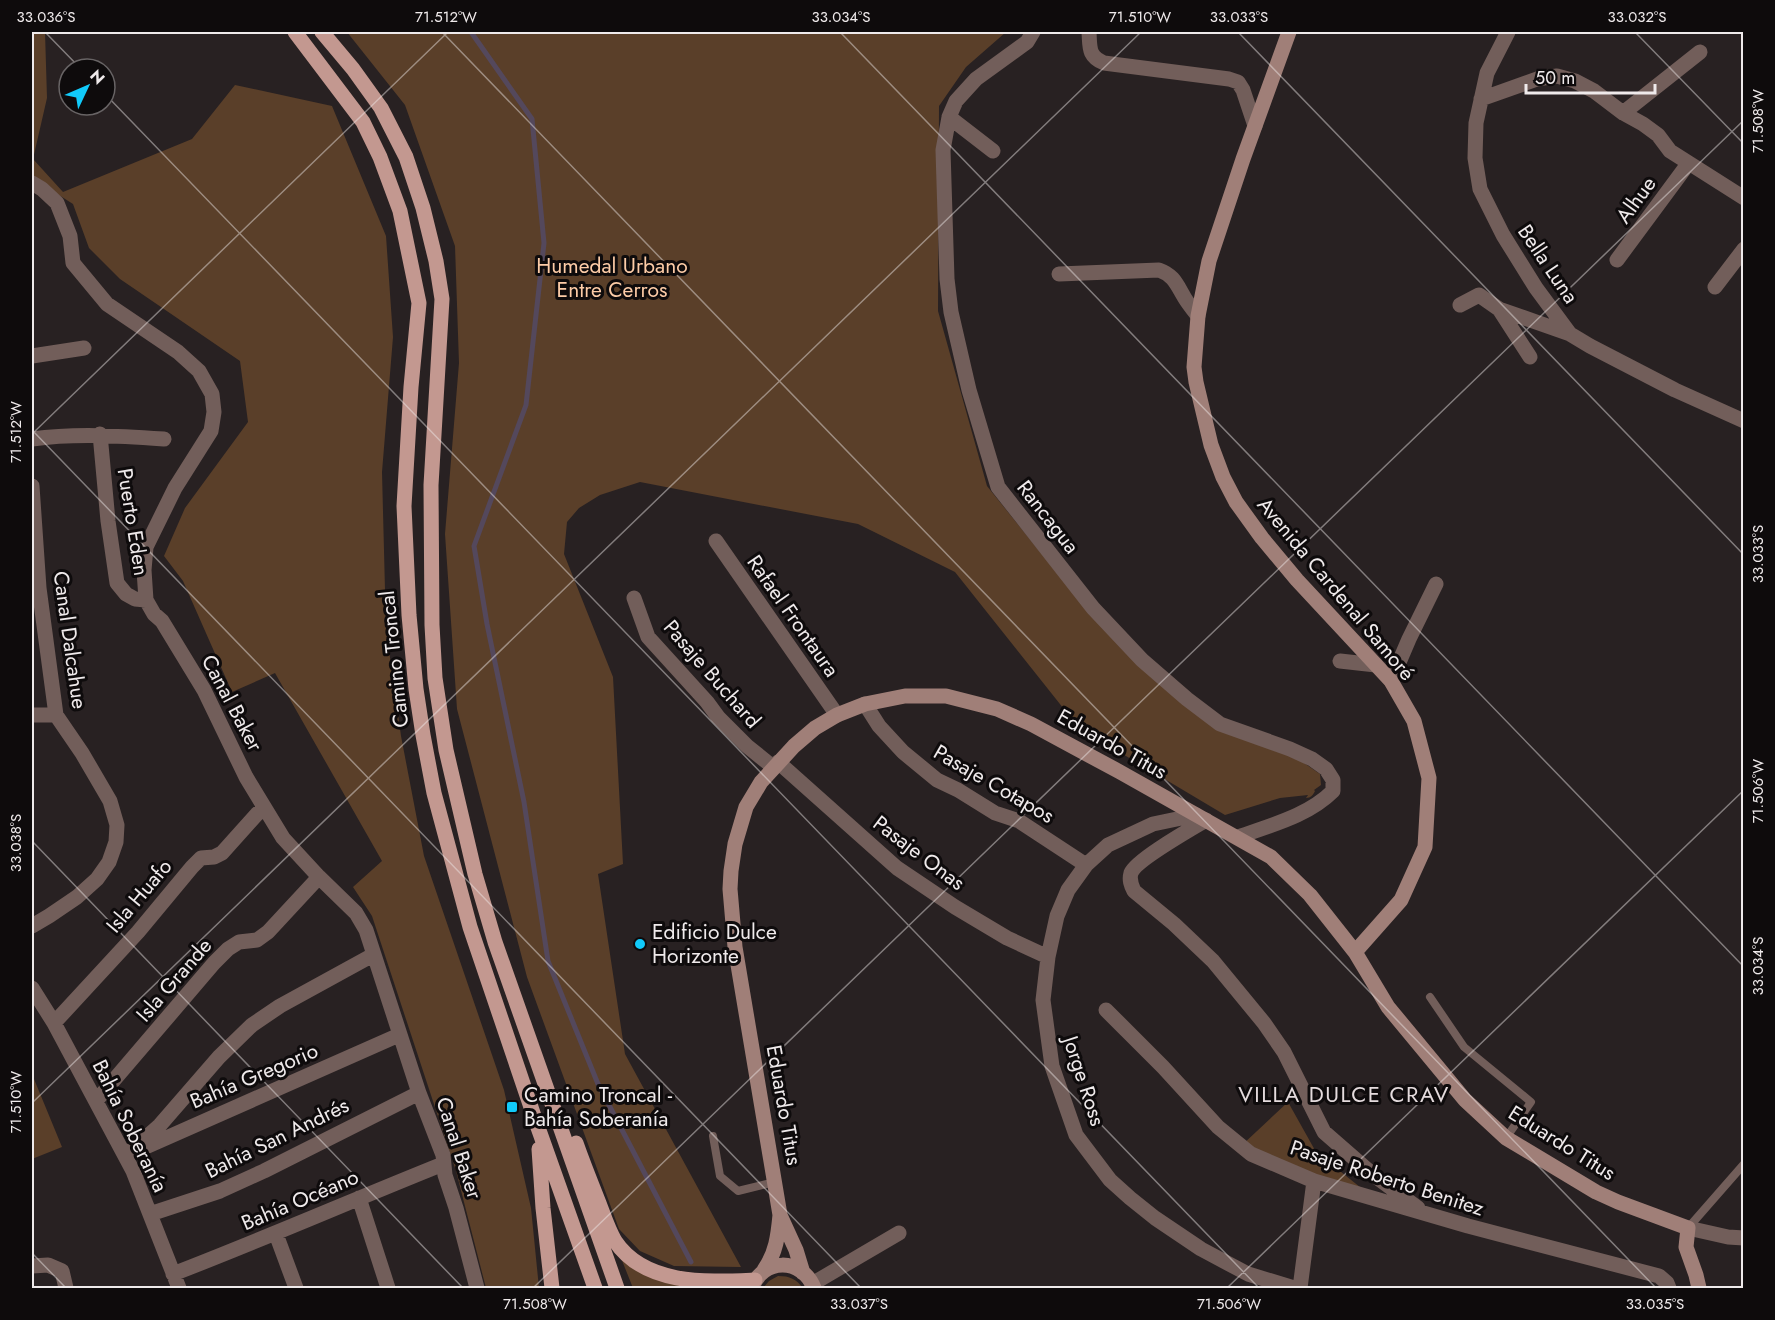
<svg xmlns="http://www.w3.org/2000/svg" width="1775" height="1320" font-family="Jost,sans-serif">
<rect width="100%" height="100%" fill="#282122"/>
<path fill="#5a3f29" d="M32,32H45L47,98L33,159L63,192L192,139L235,85L332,106L386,236L393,337L382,472L386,629L401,736L424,856L504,1090L531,1208L539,1288H486L456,1171L372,916L353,887L382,861L275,673L232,692L183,581L164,556L185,508L248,422L240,361L120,279L89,248L73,204L32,178Z
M347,32H1006L966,67L939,106L938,311L987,486L1090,614L1211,722L1291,754L1320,774L1321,785L1314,790L1315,791C1313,795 1311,798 1306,798L1308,795L1280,798L1225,815L1079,728L955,572L858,524L640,482L600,495L579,508L567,522L564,554L613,677L623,864L598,874L625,1054L741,1267L674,1266L640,1251L619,1229L527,977L457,709L445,534L459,363L455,246L405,105Z
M34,1079L62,1147L32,1159V1080Z
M1288,1102L1316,1152L1380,1203L1241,1146Z
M621,1258L653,1277L697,1288H633Z
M778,1276C790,1276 796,1279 803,1288H763L769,1281Z"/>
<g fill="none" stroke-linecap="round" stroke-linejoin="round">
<path stroke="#54485c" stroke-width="5" d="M471,32L532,119L544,243L526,405L474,546L487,624L524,802L548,961L598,1084L691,1262"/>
<path stroke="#725e5a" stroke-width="8" d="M1430,997L1464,1047L1531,1102L1506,1138
M713,1136L720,1176L738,1191L775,1182
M1688,1228L1744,1164"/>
<path stroke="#725e5a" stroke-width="15" d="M1033,32L1027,42L976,79L956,101L949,117L943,150L947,279L951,312L969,390L998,487L1093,608L1142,660L1187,699L1220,724L1290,749L1312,759L1326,769L1333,780V791C1308,816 1271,825 1238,837
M1089,32C1090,48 1088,56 1104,63L1229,79L1238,82L1243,90L1255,126
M1508,32L1487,73L1476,123L1475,158L1480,189L1503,235L1536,288L1570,334L1590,346L1675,390L1744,421
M1481,99L1537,79L1557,76L1575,81L1594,91L1623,113L1643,124L1658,135L1670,151L1744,198
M1623,113L1700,52
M949,117L993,151
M32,183L42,189L57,203L70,236L73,263L107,304L178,352L199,371L212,394L214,412L211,431L175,488L146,547L144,570L146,600L154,614L162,621L204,690L246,777L283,838L319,877L356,913L366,930L419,1093L443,1155L445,1175L456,1208L477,1288
M1617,260L1688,164
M1059,274L1159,270C1173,275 1176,283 1183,295C1187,303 1193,309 1198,316
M1715,287L1744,249
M1460,305L1479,295L1499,309L1570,334
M1499,309L1530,357
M32,356L84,348
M100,434L108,521L117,583L126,594L135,599L146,600
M32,439C76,433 120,436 164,439
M32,486L39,588L56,715L82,753L110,801L117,825L116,842L109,862L97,879L77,897L49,916L32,926
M716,541L837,715
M634,598L648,637L707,702L718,717L747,746L773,767
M1340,661L1376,665
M1391,681L1409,639L1436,584
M865,704L879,726L903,752L937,780L958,790L995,813L1019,821L1086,865
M32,715H56
M778,762L897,868L955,907L1007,938L1048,957
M1196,815L1153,824L1108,845L1086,865L1068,890L1057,916L1048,957L1043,1000L1052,1066L1076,1135L1110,1180L1130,1198L1155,1218L1201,1249L1248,1274L1294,1288
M1206,820C1191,829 1136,860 1131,873C1129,880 1131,885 1134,891L1174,924L1213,961L1264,1023L1284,1052L1324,1132L1371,1173L1418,1208
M32,988L54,1023L133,1171L179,1288
M1106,1010L1163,1067L1218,1127L1251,1154L1314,1181L1468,1226L1659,1276L1667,1283L1669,1288
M54,1023L138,932L192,867L201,858L214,857L222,853L257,814L264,808
M96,1101L214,963L228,949L239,942L257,940L268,932L319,877
M139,1150L399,1035
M125,1156L160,1125L219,1057L252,1025L280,1006L373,955
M359,1198L388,1288
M150,1214L220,1191L264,1171L419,1093
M1688,1228L1728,1237L1744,1238
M276,1234L296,1288
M32,1266L48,1265L62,1271L66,1288
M173,1274C264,1239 353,1200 443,1164
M812,1284L899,1233
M1300,1288L1314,1181"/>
<path stroke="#a07f78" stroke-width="15" d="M1289,32L1243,159L1209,261L1198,316L1194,367L1196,382L1211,445L1223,477L1236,502L1262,538L1297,580L1391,681L1414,721L1429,778L1425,847L1401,900L1355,952
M780,1215L796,1250L803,1273
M764,1270C776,1253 778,1236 780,1215L735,947L730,889L731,871L735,844L746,807L761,782L794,746L815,728L837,715L865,704L905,696H946L997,709L1031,724L1120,772L1271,857L1310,895L1355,952L1388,1007L1465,1100L1506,1138L1596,1192L1618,1202L1688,1228L1686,1247L1696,1275L1699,1288
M752,1288C762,1258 802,1257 814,1288"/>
<path stroke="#c39890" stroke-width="15" d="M295,32L363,122L380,157L400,211L419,303L411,387L404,506L409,615L416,689L423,735L434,793L470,927L535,1119L595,1288
M322,32L353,69L381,108L406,157L423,208L436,261L442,299L431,485L432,625L435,678L446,750L475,874L495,942L617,1288
M576,1143C583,1163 591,1183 599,1203C604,1216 608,1229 615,1241C645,1286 708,1282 755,1280
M539,1149L543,1208L552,1288"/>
</g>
<path fill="none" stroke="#efeaeb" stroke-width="1.5" stroke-opacity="0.45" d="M45,32L81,69M442,32L1656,1288M840,32L1744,967M1238,32L1744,555M1635,32L1744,144M105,94L1259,1288M32,430L861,1288M32,434L448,32M32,841L463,1288M32,1103L1141,32M32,1253L66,1288M533,1288L1744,120M1227,1288L1744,790"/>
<g fill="#11cafa" stroke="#0e0b0c" stroke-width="2">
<circle cx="640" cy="944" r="6"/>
<rect x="506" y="1101" width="12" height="12" rx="3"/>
</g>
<g text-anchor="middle" stroke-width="6" stroke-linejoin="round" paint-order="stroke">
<g font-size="21" fill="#efeaeb" stroke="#0e0b0c">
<text transform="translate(1636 200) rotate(-54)" y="7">Alhue</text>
<text transform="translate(1548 264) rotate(56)" y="7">Bella Luna</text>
<text transform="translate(1048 517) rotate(52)" y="7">Rancagua</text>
<text transform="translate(133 522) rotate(81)" y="7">Puerto Eden</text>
<text transform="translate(1336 589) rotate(50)" y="7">Avenida Cardenal Samoré</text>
<text transform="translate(793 616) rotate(55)" y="7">Rafael Frontaura</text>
<text transform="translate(70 640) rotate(82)" y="7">Canal Dalcahue</text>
<text transform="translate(394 659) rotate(-96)" y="7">Camino Troncal</text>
<text transform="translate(712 674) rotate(49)" y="7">Pasaje Buchard</text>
<text transform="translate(232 703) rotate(62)" y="7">Canal Baker</text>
<text transform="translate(1112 744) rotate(29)" y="7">Eduardo Titus</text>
<text transform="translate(994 784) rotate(30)" y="7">Pasaje Cotapos</text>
<text transform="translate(919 853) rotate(37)" y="7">Pasaje Onas</text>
<text transform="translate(139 896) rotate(-50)" y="7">Isla Huafo</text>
<text transform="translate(174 980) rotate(-49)" y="7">Isla Grande</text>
<text transform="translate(254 1076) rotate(-23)" y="7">Bahía Gregorio</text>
<text transform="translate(1084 1081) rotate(72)" y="7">Jorge Ross</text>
<text transform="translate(784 1105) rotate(80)" y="7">Eduardo Titus</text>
<text transform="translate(130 1126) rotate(64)" y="7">Bahía Soberanía</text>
<text transform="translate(277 1138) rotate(-26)" y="7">Bahía San Andrés</text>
<text transform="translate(1562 1143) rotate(32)" y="7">Eduardo Titus</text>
<text transform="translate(459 1148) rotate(72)" y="7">Canal Baker</text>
<text transform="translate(1387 1178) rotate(18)" y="7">Pasaje Roberto Benitez</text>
<text transform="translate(300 1200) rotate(-23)" y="7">Bahía Océano</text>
</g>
<g font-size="21" fill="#fdcca7" stroke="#0e0b0c">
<text x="612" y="273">Humedal Urbano<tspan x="612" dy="24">Entre Cerros</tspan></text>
</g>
<g font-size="21" fill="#efeaeb" stroke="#0e0b0c" text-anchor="start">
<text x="652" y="939">Edificio Dulce<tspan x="652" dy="24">Horizonte</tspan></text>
<text x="524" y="1102">Camino Troncal -<tspan x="524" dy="24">Bahía Soberanía</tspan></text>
</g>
<g font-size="22" letter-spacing="1.5" fill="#e4dbdd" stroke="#0e0b0c">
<text x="1344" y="1102">VILLA DULCE CRAV</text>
</g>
</g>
<rect width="1775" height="1320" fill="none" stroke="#0e0b0c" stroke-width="66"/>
<g transform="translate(87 87) rotate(46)"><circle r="28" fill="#0e0b0c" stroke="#686465" stroke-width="1.5"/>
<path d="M0-4.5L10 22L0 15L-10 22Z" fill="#11cafa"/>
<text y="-9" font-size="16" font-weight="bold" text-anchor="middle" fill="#efeaeb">N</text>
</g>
<path d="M1526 84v9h129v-9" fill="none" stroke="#efeaeb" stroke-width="3"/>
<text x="1535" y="84" font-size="18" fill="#efeaeb" stroke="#0e0b0c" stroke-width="4.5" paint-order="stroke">50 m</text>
<rect x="33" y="33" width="1709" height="1254" fill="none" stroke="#efeaeb" stroke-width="2"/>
<g font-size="15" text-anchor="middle" fill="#efeaeb">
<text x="46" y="22">33.036°S</text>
<text x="446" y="22">71.512°W</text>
<text x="841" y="22">33.034°S</text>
<text x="1140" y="22">71.510°W</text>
<text x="1239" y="22">33.033°S</text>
<text x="1637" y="22">33.032°S</text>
<text transform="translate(1758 121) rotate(-90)" y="5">71.508°W</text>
<text transform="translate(16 432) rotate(-90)" y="5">71.512°W</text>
<text transform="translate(1758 554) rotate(-90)" y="5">33.033°S</text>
<text transform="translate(1758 791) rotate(-90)" y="5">71.506°W</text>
<text transform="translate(16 843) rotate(-90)" y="5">33.038°S</text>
<text transform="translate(1758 966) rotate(-90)" y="5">33.034°S</text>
<text transform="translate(16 1102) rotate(-90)" y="5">71.510°W</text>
<text x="535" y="1309">71.508°W</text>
<text x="859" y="1309">33.037°S</text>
<text x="1229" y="1309">71.506°W</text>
<text x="1655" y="1309">33.035°S</text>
</g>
</svg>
